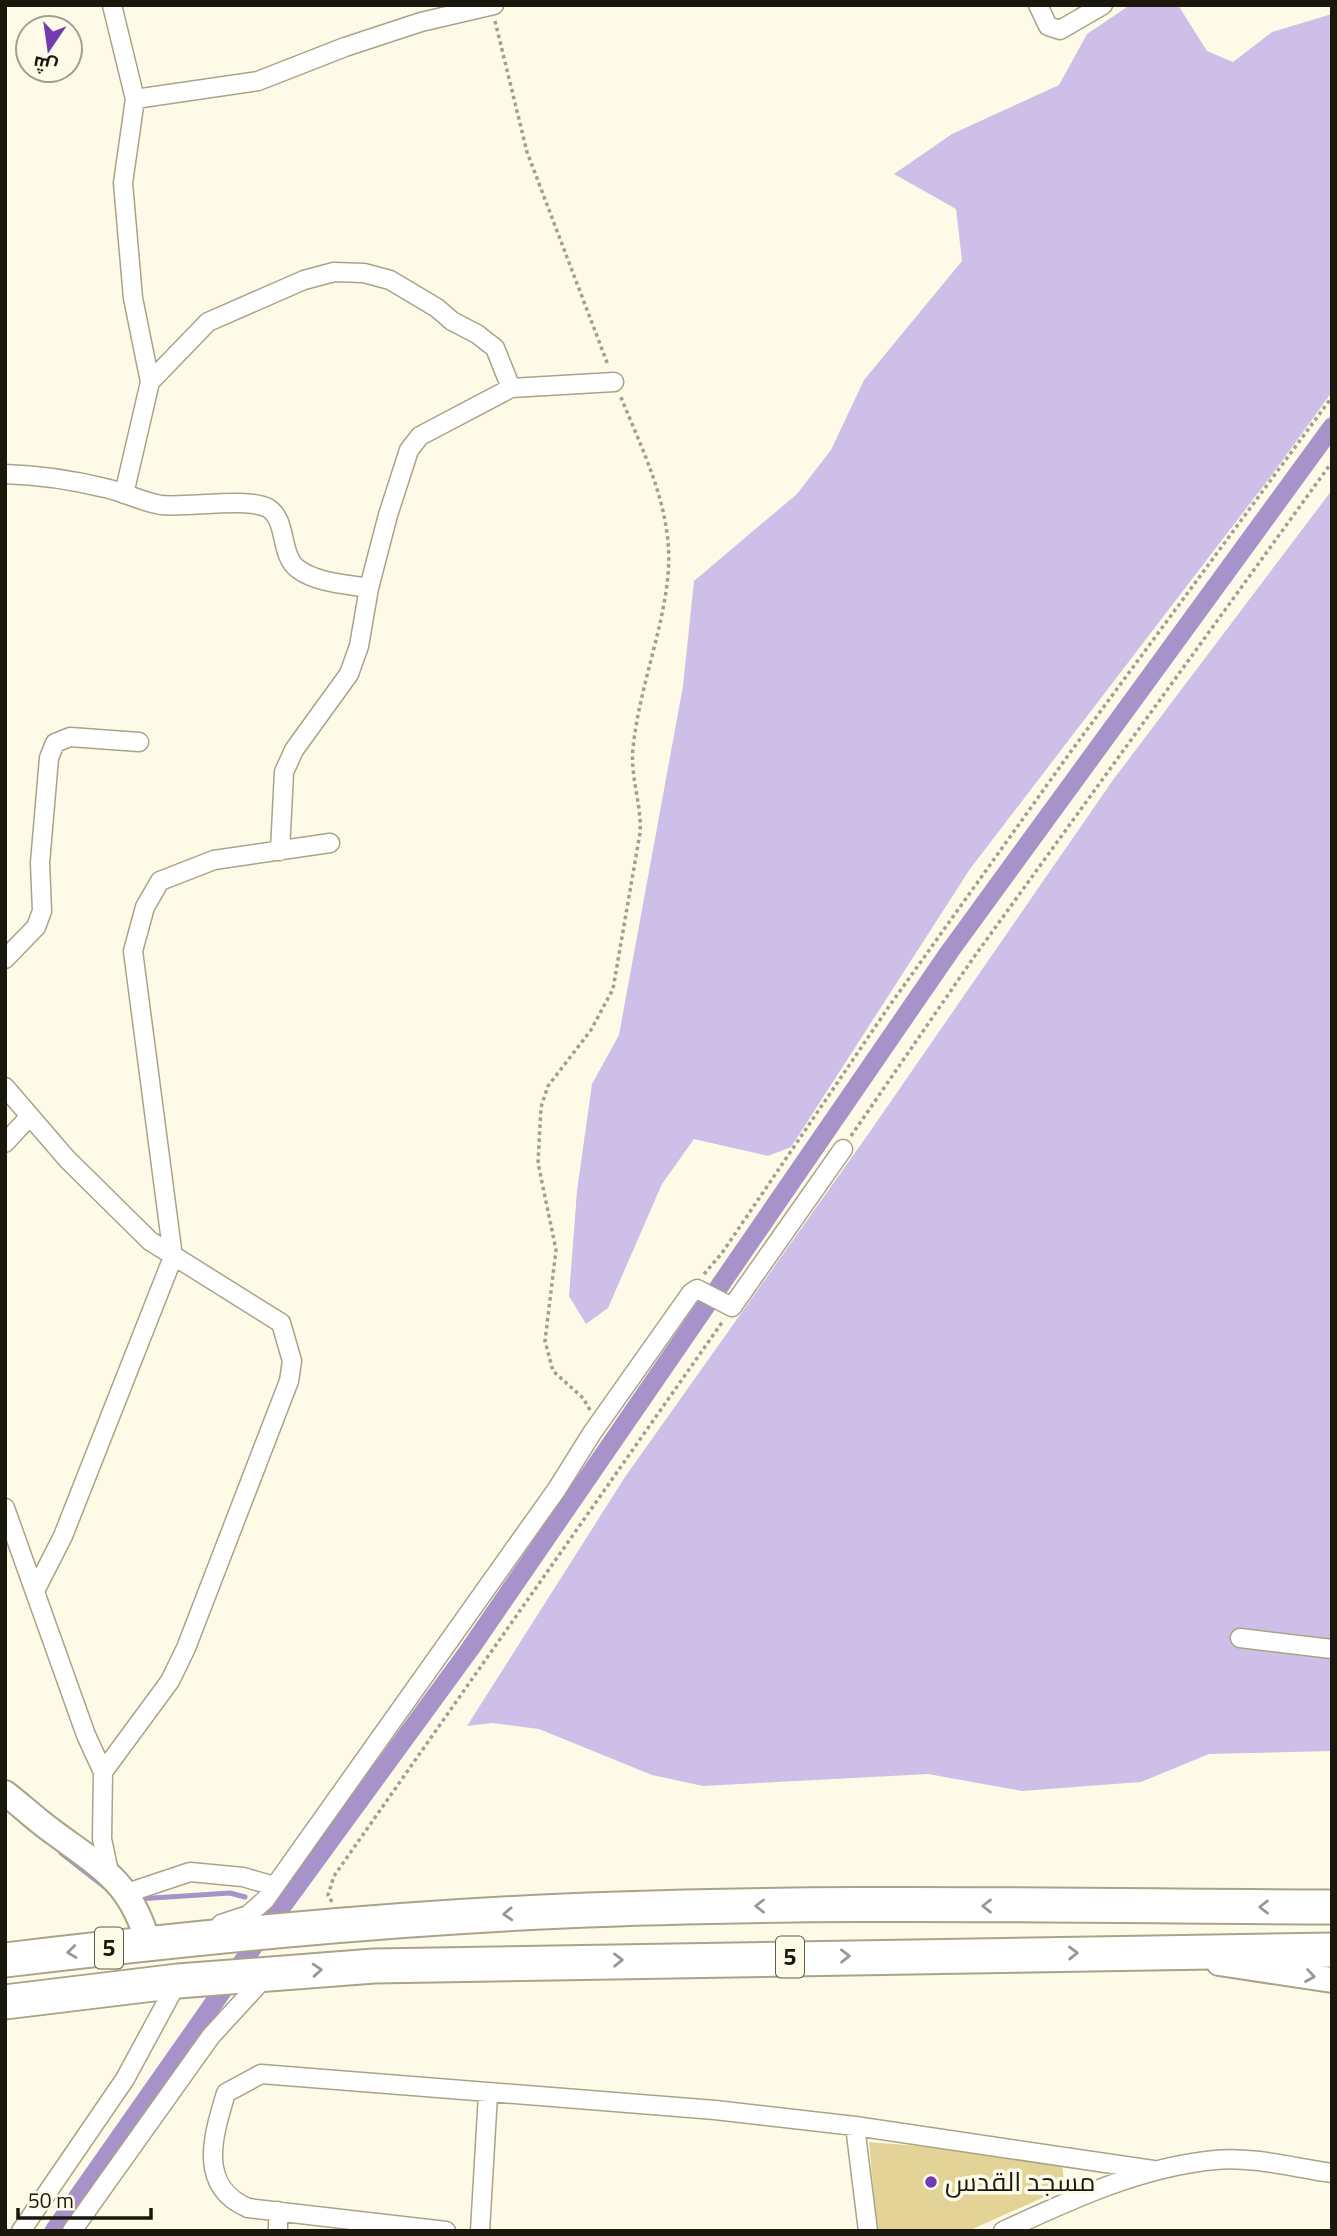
<svg xmlns="http://www.w3.org/2000/svg" width="1337" height="2236" font-family="'Titillium Web',Cairo,sans-serif">
<rect width="100%" height="100%" fill="#fefae8"/>
<path fill="#cdbfe7" d="M1130,5H1178L1207,51L1233,62L1272,32L1332,14V392L1271,476L970,869L791,1147L768,1156L694,1139L662,1184L608,1308L586,1324L569,1296L577,1191L592,1084L619,1035L683,686L694,581L797,494L831,450L864,380L962,261L956,209L894,174L952,134L1059,85L1087,34Z
M1332,490V1751L1209,1754L1141,1782L1022,1791L928,1774L703,1786L652,1775L539,1729L493,1723L467,1726L625,1477L869,1133L1113,780Z"/>
<g fill="none" stroke-linecap="round" stroke-linejoin="round">
<path stroke="#a793c9" stroke-width="5" d="M61,1853L106,1888
M137,1899L230,1893L245,1897"/>
<path stroke="#a793c9" stroke-width="19" d="M54,2231L272,1920L470,1649L950,951L1332,427"/>
</g>
<path fill="#e3d396" d="M869,2142L1061,2157L1065,2188L968,2231H877Z"/>
<g fill="none" stroke-linecap="round" stroke-linejoin="round">
<g stroke="#aaa388" stroke-width="21">
<path id="street" d="M112,5L135,99L123,183L133,298L150,382L124,494
M1038,5L1048,26L1060,30L1103,5
M135,99L258,81L345,47L421,22L494,5
M150,382L208,322L304,280L334,272L364,273L390,280L437,308L452,321L477,334L495,348L511,388
M5,474C39,475 72,480 105,488C124,492 142,502 161,505C188,508 247,497 268,508C288,520 279,555 298,569C317,583 346,584 369,588
M280,851L284,772L294,750L349,674L359,646L369,588L388,515L409,450L420,436L511,388L614,382
M5,959L36,927L42,911L40,863L49,758L55,743L70,737L139,742
M5,1087L67,1159L150,1241L281,1323L292,1361L289,1381L186,1648L170,1681L103,1772
M5,1143L29,1117
M5,1508L86,1735L103,1772L102,1839L109,1872
M35,1591L63,1536L173,1257L133,951L145,907L160,881L214,860L330,843
M1240,1638L1332,1649
M127,1893L190,1872L243,1877L274,1886
M221,1924L248,1915L265,1900L557,1489L592,1433L691,1293L697,1289L732,1307L843,1149
M855,2126L1153,2170
M21,2231L125,2079L178,1981
M72,2231L211,2036L267,1975
M278,2231V2211
M446,2231L248,2208C197,2186 213,2136 226,2093L261,2074L715,2110L855,2126L868,2231
M480,2231L488,2094
M1003,2231C1070,2200 1140,2167 1215,2160C1252,2156 1295,2168 1332,2173"/>
</g>
<g stroke="#aaa388" stroke-width="28">
<path id="secondary" d="M5,1793C21,1805 35,1819 52,1831C99,1866 131,1881 148,1943
M1219,1963L1332,1980"/>
</g>
<g stroke="#aaa388" stroke-width="37">
<path id="highway" d="M5,1960C191,1938 377,1919 564,1911C820,1900 1076,1906 1332,1907
M5,2002L178,1981L374,1966L1332,1950"/>
</g>
<path stroke="#a29f90" stroke-width="3.5" stroke-dasharray="3.5 3.5" stroke-linecap="butt" d="M495,21L527,152L608,365
M851,1136L974,957L1332,462
M704,1274L722,1253L890,1005L1072,750L1332,397
M590,1410L583,1398L553,1371L545,1341L556,1250L538,1163L541,1107L548,1086L591,1030L613,989L640,833C642,805 630,777 633,748C639,689 663,631 668,575C674,511 643,452 620,395
M332,1902L328,1895L334,1876L723,1321"/>
<use href="#street" stroke="#fff" stroke-width="18"/>
<use href="#secondary" stroke="#fff" stroke-width="24"/>
<use href="#highway" stroke="#fff" stroke-width="33"/>
</g>
<defs><path id="oneway-chevron" d="M-2-3.5L2.5 0L-2 3.5" fill="none" stroke-width="1.6" stroke-linecap="round" stroke-linejoin="round" transform="scale(1.75)"/></defs>
<g stroke="#989792">
<use href="#oneway-chevron" transform="translate(760 1906) rotate(180)"/>
<use href="#oneway-chevron" transform="translate(987 1906) rotate(-180)"/>
<use href="#oneway-chevron" transform="translate(1264 1907) rotate(-180)"/>
<use href="#oneway-chevron" transform="translate(508 1914) rotate(177)"/>
<use href="#oneway-chevron" transform="translate(72 1952) rotate(173)"/>
<use href="#oneway-chevron" transform="translate(1073 1953) rotate(-1)"/>
<use href="#oneway-chevron" transform="translate(845 1956) rotate(-1)"/>
<use href="#oneway-chevron" transform="translate(618 1960) rotate(-1)"/>
<use href="#oneway-chevron" transform="translate(317 1970) rotate(-4)"/>
<use href="#oneway-chevron" transform="translate(1310 1976) rotate(9)"/>
</g>
<circle fill="#723bb2" stroke="#fefae8" stroke-width="2.5" cx="931" cy="2182" r="7"/>
<g text-anchor="middle" stroke-width="7" stroke-linejoin="round" paint-order="stroke">
<g fill="#fefae8" stroke="#5e5b4f" stroke-width="2">
<rect x="95" y="1927.5" width="28" height="41" rx="5"/>
<rect x="776" y="1936.5" width="28" height="41" rx="5"/>
</g>
<g font-size="24" font-weight="bold" fill="#1a170d">
<text x="109" y="1956">5</text>
<text x="790" y="1965">5</text>
</g>
<g font-size="26" fill="#1a170d" stroke="#fefae8" text-anchor="start">
<text x="945" y="2191">مسجد القدس</text>
</g>
</g>
<rect width="1337" height="2236" fill="none" stroke="#1a170d" stroke-width="14"/>
<g transform="translate(49 49) rotate(193)"><circle r="33" fill="#fefae8" stroke="#a39f90" stroke-width="2"/>
<path d="M0-5L12 26L0 18L-12 26Z" fill="#723bb2"/>
<text y="-10" font-size="19" font-weight="bold" text-anchor="middle" fill="#1a170d">ش</text>
</g>
<path d="M18 2208v10h133v-10" fill="none" stroke="#1a170d" stroke-width="3.5"/>
<text x="28" y="2208" font-size="21" fill="#1a170d" stroke="#fefae8" stroke-width="5" paint-order="stroke">50 m</text>
</svg>
